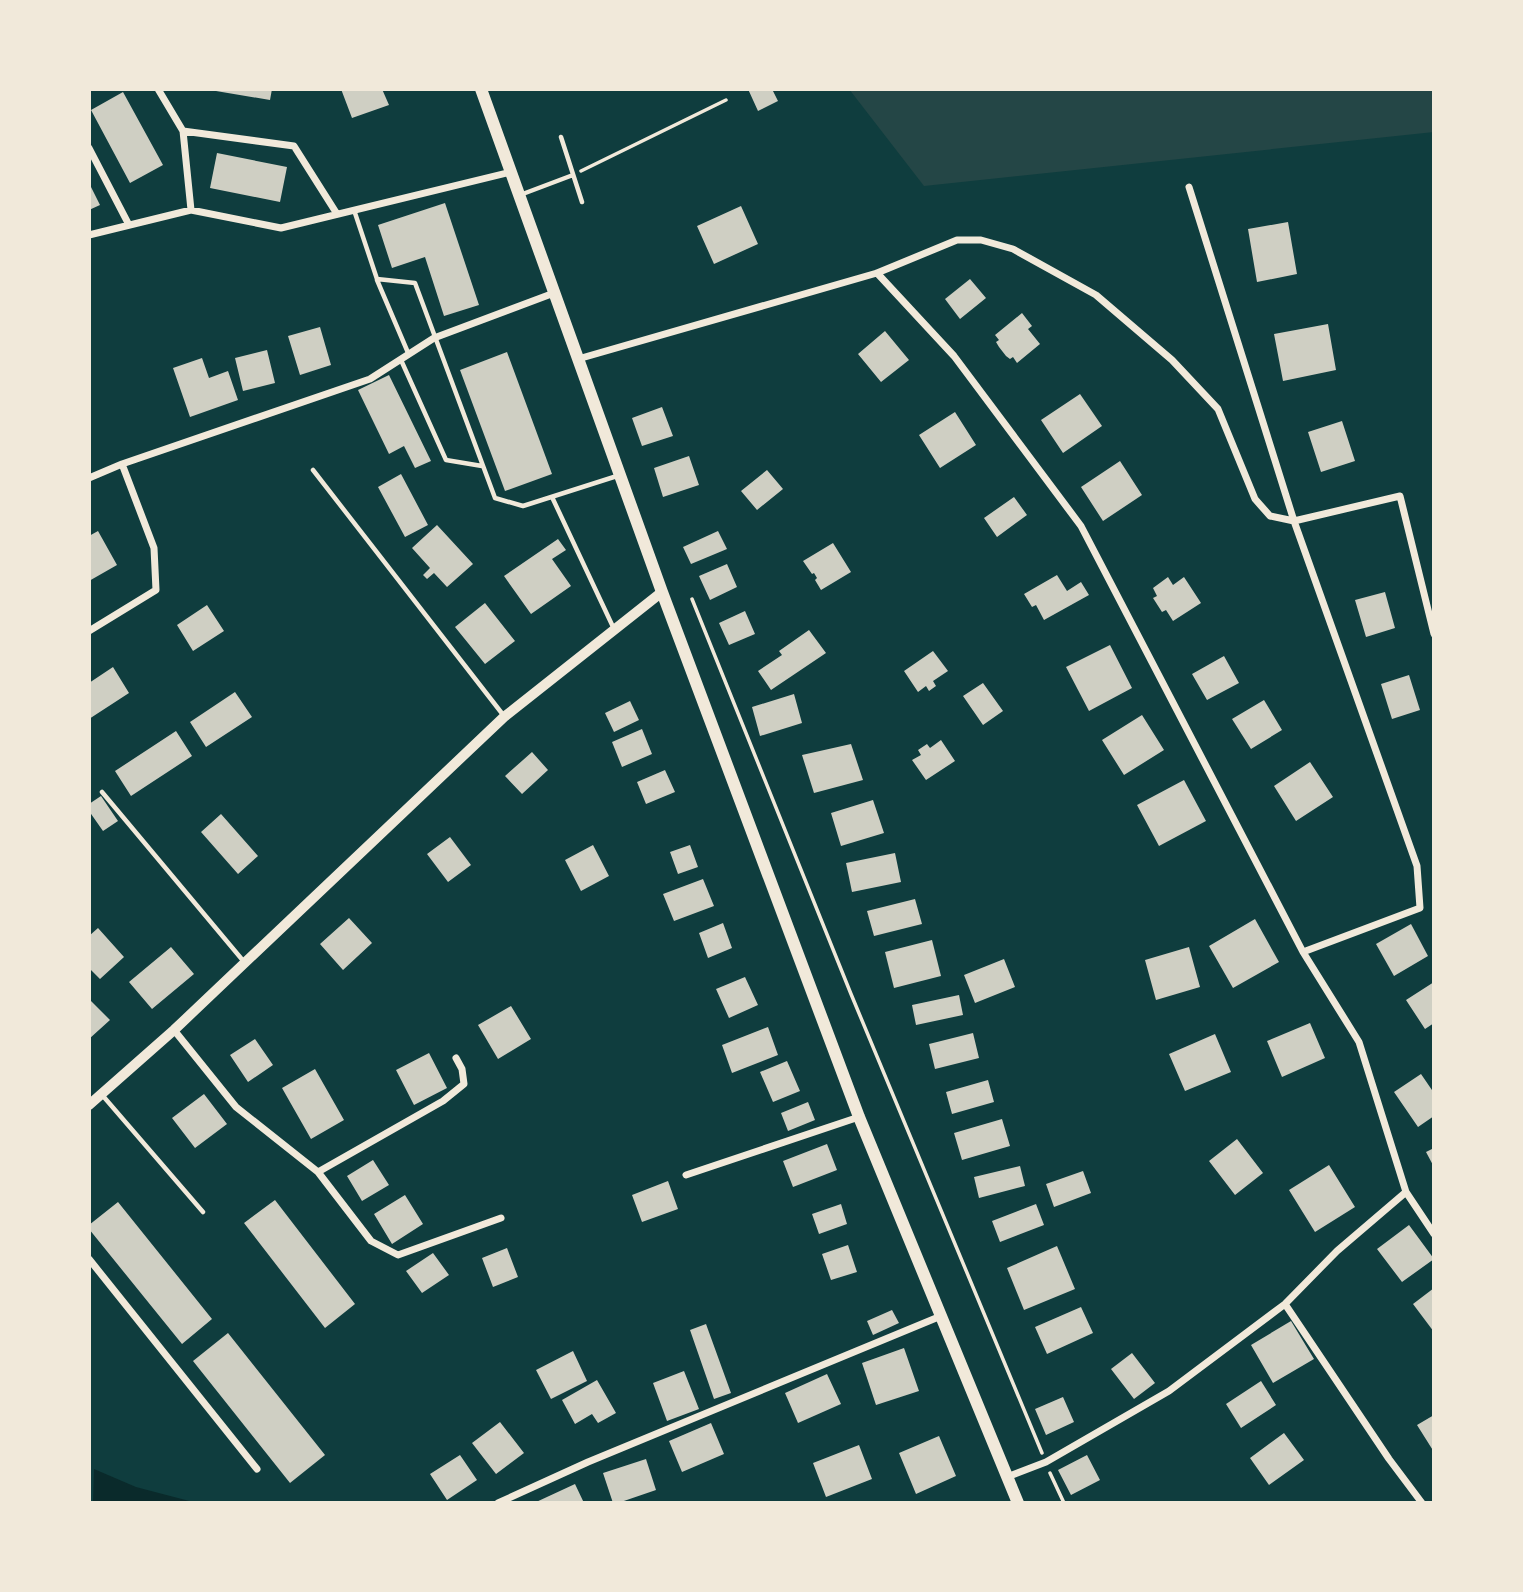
<svg xmlns="http://www.w3.org/2000/svg" width="1523" height="1592" font-family="'Roboto Serif',serif">
<rect width="100%" height="100%" fill="#0f3d3e"/>
<path fill="#244646" d="M849,89H1434V132L924,186Z"/>
<path fill="#0a2a2b" d="M94,1469L136,1487L197,1503H93Z"/>
<path fill="#cfcfc3" d="M216,89H272L270,100L216,91Z
M341,89H382L389,105L352,118Z
M748,89H772L778,101L758,111Z
M123,92L163,165L130,183L91,110Z
M217,153L287,167L280,202L210,188Z
M89,183L100,205L89,210Z
M445,203L479,305L444,316L425,257L392,268L378,225Z
M741,206L758,244L714,264L697,226Z
M1288,222L1297,274L1257,282L1248,229Z
M970,279L986,298L960,319L945,299Z
M1022,313L1032,326L1028,329L1040,344L1017,363L1013,357L1010,359L1006,356L999,347L996,342L999,340L995,335Z
M1328,324L1336,370L1283,381L1274,334Z
M320,327L331,365L300,375L288,336Z
M885,331L909,360L881,382L858,354Z
M267,350L275,383L243,391L235,358Z
M507,352L552,474L505,491L460,370Z
M202,358L209,378L228,371L238,400L190,417L173,368Z
M389,375L431,461L415,468L404,446L389,454L358,390Z
M1080,394L1102,426L1063,453L1041,420Z
M662,407L673,436L642,446L632,418Z
M955,412L976,445L940,468L919,435Z
M1342,421L1355,461L1321,472L1308,432Z
M689,456L699,485L663,497L654,468Z
M1120,461L1142,495L1103,521L1081,487Z
M767,470L783,489L757,510L741,491Z
M401,474L428,525L405,537L378,487Z
M1014,497L1027,515L997,537L984,518Z
M437,525L473,564L447,587L434,573L427,579L423,575L430,568L412,548Z
M98,531L117,565L89,581V536Z
M718,531L727,549L691,564L683,547Z
M558,539L566,550L552,559L571,586L531,614L504,576Z
M833,543L851,572L821,590L815,580L817,578L814,573L812,574L803,561Z
M727,564L737,587L710,600L699,576Z
M1057,575L1067,591L1081,582L1089,595L1044,620L1036,605L1032,607L1024,594Z
M1168,577L1173,585L1184,577L1201,603L1173,621L1166,610L1162,612L1153,598L1157,596L1153,588Z
M1385,592L1395,628L1366,637L1355,600Z
M485,603L515,641L485,664L455,627Z
M207,605L224,631L193,651L177,625Z
M745,611L755,634L729,645L719,623Z
M809,630L826,653L771,690L758,671L782,655L779,651Z
M1110,645L1132,688L1089,711L1066,667Z
M933,651L948,671L933,681L936,686L929,691L926,686L918,692L904,671Z
M1224,656L1239,683L1207,700L1192,674Z
M113,667L129,693L89,719V683Z
M1409,675L1420,710L1392,719L1381,684Z
M983,683L1003,711L983,725L963,696Z
M235,692L252,717L206,747L190,722Z
M794,694L802,723L760,736L752,707Z
M1264,700L1282,730L1251,749L1232,719Z
M630,701L639,720L614,732L605,713Z
M1142,715L1164,750L1124,775L1102,740Z
M642,729L652,754L622,767L612,742Z
M176,731L192,756L131,796L115,771Z
M941,740L955,761L926,780L912,760L921,755L918,750L927,744L930,748Z
M851,744L863,780L814,793L802,755Z
M532,752L548,770L522,794L505,776Z
M1310,762L1333,797L1296,821L1274,786Z
M665,770L675,792L646,804L637,782Z
M1184,780L1206,821L1159,846L1137,805Z
M101,796L118,821L103,831L89,811V804Z
M873,800L884,833L841,846L831,813Z
M221,814L258,856L238,874L201,832Z
M450,837L471,865L448,882L427,854Z
M593,845L609,876L581,891L565,860Z
M690,845L698,867L678,874L670,852Z
M895,853L901,882L852,892L846,863Z
M703,879L714,906L674,921L663,894Z
M915,899L922,924L874,936L867,911Z
M349,918L372,943L343,970L320,944Z
M1255,919L1279,962L1233,988L1209,946Z
M723,923L732,948L708,958L699,933Z
M1411,924L1428,956L1394,976L1376,944Z
M98,928L124,957L100,979L89,968V936Z
M932,940L941,976L894,988L885,952Z
M171,947L194,974L152,1009L129,982Z
M1189,947L1200,987L1156,1000L1145,960Z
M1004,959L1015,987L975,1003L964,975Z
M745,977L758,1005L729,1018L716,989Z
M1434,982V1023L1425,1029L1406,1000Z
M959,995L963,1015L916,1025L912,1005Z
M89,999L110,1020L89,1039Z
M511,1006L531,1039L498,1059L478,1025Z
M1310,1023L1325,1058L1282,1077L1267,1041Z
M768,1027L778,1055L732,1073L722,1045Z
M973,1033L979,1058L935,1069L929,1044Z
M1215,1034L1231,1072L1185,1091L1169,1054Z
M255,1039L273,1065L248,1082L230,1055Z
M429,1053L447,1088L414,1105L396,1070Z
M787,1061L800,1091L773,1102L760,1072Z
M315,1069L344,1120L311,1139L282,1088Z
M1421,1074L1434,1093V1116L1418,1127L1394,1092Z
M988,1080L994,1102L952,1114L946,1092Z
M204,1094L227,1124L195,1148L172,1118Z
M808,1102L815,1120L788,1131L781,1113Z
M1002,1119L1010,1146L962,1160L954,1133Z
M1237,1139L1263,1173L1235,1195L1209,1161Z
M827,1144L837,1170L793,1187L783,1161Z
M1434,1148V1167L1426,1152Z
M373,1160L389,1185L362,1201L347,1176Z
M1329,1165L1355,1207L1315,1232L1289,1190Z
M1020,1166L1025,1186L979,1198L974,1177Z
M1083,1171L1091,1193L1054,1207L1046,1184Z
M668,1181L678,1209L642,1222L632,1195Z
M405,1195L423,1224L392,1244L374,1214Z
M275,1200L355,1304L325,1328L244,1223Z
M118,1202L212,1319L182,1344L89,1229V1225Z
M841,1204L847,1224L819,1234L812,1214Z
M1036,1204L1044,1225L1000,1242L992,1221Z
M1409,1225L1434,1259L1402,1282L1377,1249Z
M848,1245L857,1272L831,1280L822,1254Z
M1057,1246L1075,1289L1024,1310L1007,1268Z
M507,1248L518,1277L493,1287L482,1258Z
M433,1253L449,1275L422,1293L406,1271Z
M1434,1288V1332L1413,1304Z
M1081,1307L1093,1333L1047,1354L1035,1327Z
M892,1310L899,1323L873,1335L867,1321Z
M1291,1321L1314,1359L1273,1383L1251,1345Z
M706,1324L731,1393L714,1399L690,1330Z
M228,1333L325,1455L290,1483L193,1361Z
M904,1348L919,1391L876,1405L862,1363Z
M573,1351L587,1381L551,1399L536,1370Z
M1132,1353L1155,1383L1134,1399L1111,1369Z
M684,1371L699,1409L667,1421L653,1383Z
M827,1374L841,1404L798,1423L785,1393Z
M597,1380L616,1413L598,1423L592,1414L575,1424L562,1400Z
M1261,1381L1276,1405L1241,1428L1226,1404Z
M1063,1397L1074,1422L1046,1435L1035,1409Z
M1434,1415V1452L1417,1425Z
M500,1422L524,1453L496,1474L472,1443Z
M711,1423L724,1454L682,1472L669,1441Z
M1284,1433L1304,1460L1269,1485L1250,1458Z
M939,1436L956,1476L916,1494L899,1453Z
M859,1445L872,1479L826,1497L813,1463Z
M460,1455L477,1480L447,1500L430,1474Z
M1087,1455L1100,1480L1071,1495L1058,1470Z
M646,1459L656,1490L618,1503H613L603,1473Z
M575,1484L584,1503H534Z"/>
<g fill="none" stroke-linecap="round" stroke-linejoin="round">
<path stroke="#f1e9da" stroke-width="3.5" d="M581,171L726,100
M692,599L851,994L1042,1453
M1050,1473L1064,1503"/>
<path stroke="#f1e9da" stroke-width="4.5" d="M561,137L582,202
M520,195L573,175
M354,210L377,279L415,283L495,498L523,506L617,476
M377,280L409,355
M401,360L446,460L482,466
M313,470L504,716
M552,497L614,629
M102,792L245,963
M103,1096L203,1212"/>
<path stroke="#f1e9da" stroke-width="7" d="M158,89L183,131
M89,148L129,225
M1189,187L1294,521L1417,866L1420,908L1303,952
M191,210L183,131L294,146L337,214
M89,235L191,210L281,228L511,172
M877,273L954,356L1081,526L1303,952L1359,1042L1406,1192L1434,1234
M578,359L877,273L957,240H981L1013,249L1096,295L1172,360L1218,409L1255,499L1270,516L1294,521L1400,496L1434,634
M89,478L122,464L370,379L434,338L554,293
M89,631L156,590L154,548L122,464
M174,1030L236,1107L318,1172L371,1241L398,1255L501,1218
M318,1172L443,1101L464,1084L462,1069L456,1058
M686,1175L859,1117
M89,1259L257,1469
M1285,1304L1389,1459L1422,1503
M1007,1477L1046,1462L1169,1391L1285,1304L1337,1251L1406,1192
M498,1503L588,1462L941,1316"/>
<path stroke="#f1e9da" stroke-width="10" d="M89,1105L174,1030L504,717L662,592"/>
<path stroke="#f1e9da" stroke-width="12" d="M481,89L662,592L859,1117L1018,1503"/>
</g>
<rect width="1523" height="1592" fill="none" stroke="#f1e9da" stroke-width="182"/>
</svg>
